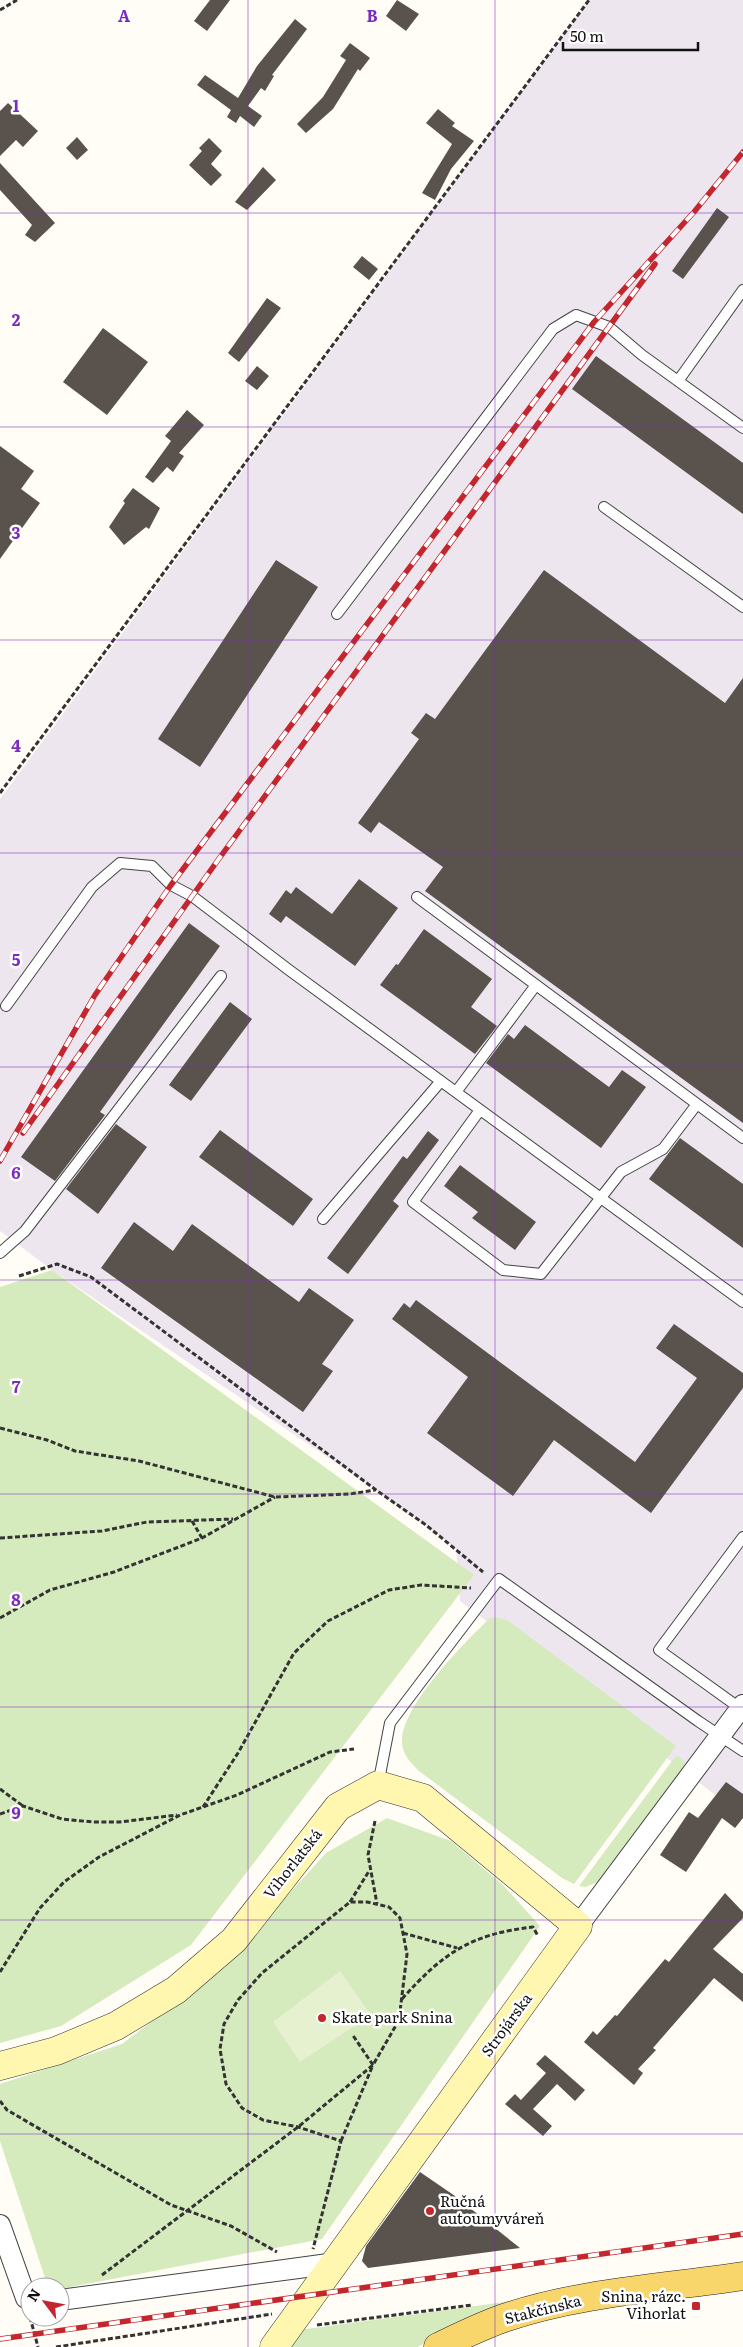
<svg xmlns="http://www.w3.org/2000/svg" width="743" height="2347" font-family="Literata,serif">
<rect width="100%" height="100%" fill="#fffdf5"/>
<path fill="#eee6ef" d="M590,0H743V1816L460,1601L456,1548L376,1490L52,1270L0,1231V799Z"/>
<path fill="#d5ebbd" d="M52,1270L474,1575L191,1945L61,2026L0,2043V1287Z
M495,1617L507,1620L676,1746L574,1884L562,1878L419,1771C410,1762 402,1754 402,1742C401,1706 465,1642 490,1618Z
M678,1756L685,1762L681,1773L603,1880L585,1887L579,1886L675,1757Z
M387,1818L451,1841L503,1885L540,1926L322,2239L60,2289V2287H48L0,2141V2084L122,2044L236,1957L275,1909L326,1853Z
M519,2300L417,2347H290L299,2330Z"/>
<path fill="#e6f2cf" d="M340,1971L371,2015L300,2062L273,2022Z"/>
<path fill="#5a524d" d="M210,0H230L207,31L194,21Z
M397,0L419,14L406,31L386,16Z
M295,19L307,29L272,75L274,76L265,91L261,88L248,106L262,116L254,127L240,116L236,123L227,117L231,110L197,85L205,75L238,98L257,66Z
M350,43L370,58L360,71L358,69L333,109L306,133L297,124L323,97L346,60L340,56Z
M8,103L38,131L23,147L16,140L0,156V111Z
M438,109L455,123L452,126L474,141L451,169L435,200L422,193L452,144L426,123Z
M77,137L88,150L77,160L66,148Z
M209,138L222,151L211,164L222,175L211,186L189,165L202,151L199,148Z
M0,163L55,223L35,242L25,235L32,225L0,190Z
M263,167L276,180L247,210L235,202Z
M717,208L729,217L683,279L672,271Z
M362,256L378,269L369,280L353,267Z
M267,298L281,308L239,362L228,353Z
M103,328L148,362L107,415L63,382Z
M596,356L743,463V514L572,389Z
M257,366L269,376L257,390L245,381Z
M187,410L204,425L179,453L184,456L173,472L167,467L153,483L145,477L171,441L165,436Z
M0,446L34,471L21,489L40,503L0,559Z
M133,488L160,508L149,529L146,527L124,545L109,527L125,503L123,501Z
M276,560L318,587L200,767L158,739Z
M544,570L725,703L743,678V1123L425,891L443,867L379,822L371,833L358,823L419,739L411,733L426,713L435,719Z
M359,879L398,908L355,966L286,916L281,923L269,914L286,890L291,894L296,887L332,914Z
M189,923L220,946L100,1112L105,1115L55,1181L21,1157Z
M424,929L492,979L471,1007L497,1026L475,1054L380,985L396,964L398,965Z
M230,1002L252,1019L191,1101L169,1085Z
M525,1025L609,1087L622,1070L646,1087L601,1148L486,1063L508,1034L514,1039Z
M116,1124L147,1147L98,1214L66,1189Z
M220,1130L313,1199L293,1226L199,1157Z
M428,1131L439,1140L393,1201L399,1206L348,1274L327,1258L403,1156L407,1159Z
M680,1138L743,1184V1248L649,1179Z
M460,1165L536,1222L515,1250L472,1218L478,1212L444,1186Z
M134,1222L173,1251L192,1224L299,1302L309,1288L354,1320L322,1364L333,1371L303,1412L101,1268Z
M416,1300L635,1462L697,1378L656,1348L674,1324L743,1373V1388L651,1513L554,1440L513,1496L427,1433L468,1377L392,1319L404,1303L410,1308Z
M726,1782L743,1794V1818L735,1828L722,1818L686,1872L660,1855L689,1812L698,1818Z
M725,1893L743,1912V1918L713,1949L743,1974V2002L714,1978L653,2048L656,2050L638,2069L643,2073L634,2085L584,2042L593,2031L597,2035L615,2015L617,2016L665,1959L669,1962Z
M545,2055L585,2090L575,2101L557,2084L533,2109L552,2126L543,2136L505,2104L515,2094L521,2100L546,2073L536,2064Z
M420,2172L455,2196L520,2248L368,2268L362,2261L366,2246Z"/>
<g fill="none" stroke-linecap="round" stroke-linejoin="round">
<g stroke="#444" stroke-width="12">
<path id="service" d="M678,381L743,290
M604,507L743,607
M337,614L553,329L576,315L609,327L642,355L743,428
M417,897L743,1138
M6,1006L92,887L120,863L152,866L171,885L192,896L289,970L743,1302
M456,1092L536,985
M480,1110L413,1202L503,1270L541,1274L621,1172L663,1149L697,1104
M323,1219L441,1081
M0,1253L25,1231L221,976
M741,1709L659,1650L743,1537
M378,1785L390,1723L499,1579L698,1721L743,1751"/>
</g>
<g stroke="#444" stroke-width="22">
<path id="minor" d="M578,1926L743,1705
M0,2225L26,2298L30,2299
M60,2300L336,2263"/>
</g>
<g stroke="#333" stroke-width="29">
<path id="secondary" d="M0,2066L56,2051L116,2026L176,1990L234,1940L338,1807L378,1785L423,1798L578,1926L274,2347"/>
</g>
<g stroke="#222" stroke-width="29">
<path id="primary" d="M438,2347C459,2337 481,2326 504,2318C580,2292 664,2288 743,2276"/>
</g>
<path stroke="#333" stroke-width="3" stroke-dasharray="5 2.5" stroke-linecap="butt" d="M0,10L17,0
M0,793L589,0
M19,1276L57,1264L91,1277L376,1490L426,1525L483,1572
M0,1428L47,1440L75,1451L139,1461L275,1497L350,1494L375,1490
M192,1521L202,1538
M0,1538L102,1531L147,1522L233,1519
M0,1618L50,1590L114,1572L202,1538L275,1497
M0,1789L23,1806
M203,1807L238,1753L294,1653L328,1621L389,1590L421,1585L471,1588
M0,1814L23,1806L62,1819L93,1822H120L177,1815
M375,1821L368,1855L377,1904
M350,1902L369,1871
M403,1933L457,1948
M0,1972L40,1908L64,1882L99,1857L180,1815L237,1795L330,1752L354,1749
M402,1999C443,1953 471,1934 533,1927L538,1936
M0,2101L7,2110L171,2205L231,2226L277,2252
M341,2141L373,2065L352,2034
M102,2275L298,2127L373,2065L399,2020L407,1954L400,1918L389,1907L367,1902H350L262,1973L238,2000L224,2024L220,2049L226,2084L242,2108L263,2120L298,2127L341,2141L313,2249
M30,2317L38,2347
M317,2325L472,2305
M56,2347L272,2314"/>
<use href="#service" stroke="#fff" stroke-width="10"/>
<use href="#minor" stroke="#fff" stroke-width="20"/>
<use href="#secondary" stroke="#fff6b0" stroke-width="28"/>
<use href="#primary" stroke="#f9d66b" stroke-width="28"/>
<g stroke="#c4262e" stroke-width="5.5">
<path id="rail" d="M23,1133L218,860L655,264
M0,1161L95,995L171,885L594,322L694,212L743,152
M0,2339L743,2234"/>
</g>
<use href="#rail" stroke="#fff" stroke-width="4" stroke-dasharray="11" stroke-linecap="butt"/>
</g>
<path fill="none" stroke="#7b2cbf" stroke-width="1" stroke-opacity="0.55" d="M248,0V2347M495,0V2347M0,213H743M0,427H743M0,640H743M0,853H743M0,1067H743M0,1280H743M0,1494H743M0,1707H743M0,1920H743M0,2134H743"/>
<g fill="#c4262e" stroke="#fff" stroke-width="2">
<circle cx="322" cy="2018" r="5"/>
<circle cx="430" cy="2211" r="5"/>
<rect x="691" y="2301" width="10" height="10" rx="2.5"/>
</g>
<g text-anchor="middle" stroke-width="5" stroke-linejoin="round" paint-order="stroke">
<g font-size="15" fill="#111" stroke="#fff">
<text transform="translate(293 1864) rotate(-52)" y="5">Vihorlatská</text>
<text transform="translate(507 2025) rotate(-54)" y="5">Strojárska</text>
<text transform="translate(543 2310) rotate(-14)" y="5">Stakčínska</text>
</g>
<g font-size="15" fill="#111" stroke="#fff" text-anchor="start">
<text x="332" y="2023">Skate park Snina</text>
<text x="440" y="2207">Ručná<tspan x="440" dy="17">autoumyváreň</tspan></text>
<text x="686" y="2302" text-anchor="end">Snina, rázc.<tspan x="686" dy="17">Vihorlat</tspan></text>
</g>
</g>
<g font-size="16" text-anchor="middle" font-weight="bold" fill="#7b2cbf" stroke="#fff" stroke-width="5" stroke-linejoin="round" paint-order="stroke">
<text x="124" y="22">A</text>
<text x="372" y="22">B</text>
<text x="16" y="112">1</text>
<text x="16" y="326">2</text>
<text x="16" y="539">3</text>
<text x="16" y="752">4</text>
<text x="16" y="966">5</text>
<text x="16" y="1179">6</text>
<text x="16" y="1393">7</text>
<text x="16" y="1606">8</text>
<text x="16" y="1819">9</text>
</g>
<g transform="translate(45 2302) rotate(302)"><circle r="24" fill="#ffffff" stroke="#a0a0a0"/>
<path d="M0-4L9 19L0 12L-9 19Z" fill="#c4262e"/>
<text y="-8" font-size="14" font-weight="bold" text-anchor="middle" fill="#111111">N</text>
</g>
<path d="M563 42v8h135v-8" fill="none" stroke="#111111" stroke-width="2.5"/>
<text x="570" y="42" font-size="15" fill="#111111" stroke="#ffffff" stroke-width="4" paint-order="stroke">50 m</text>
</svg>
